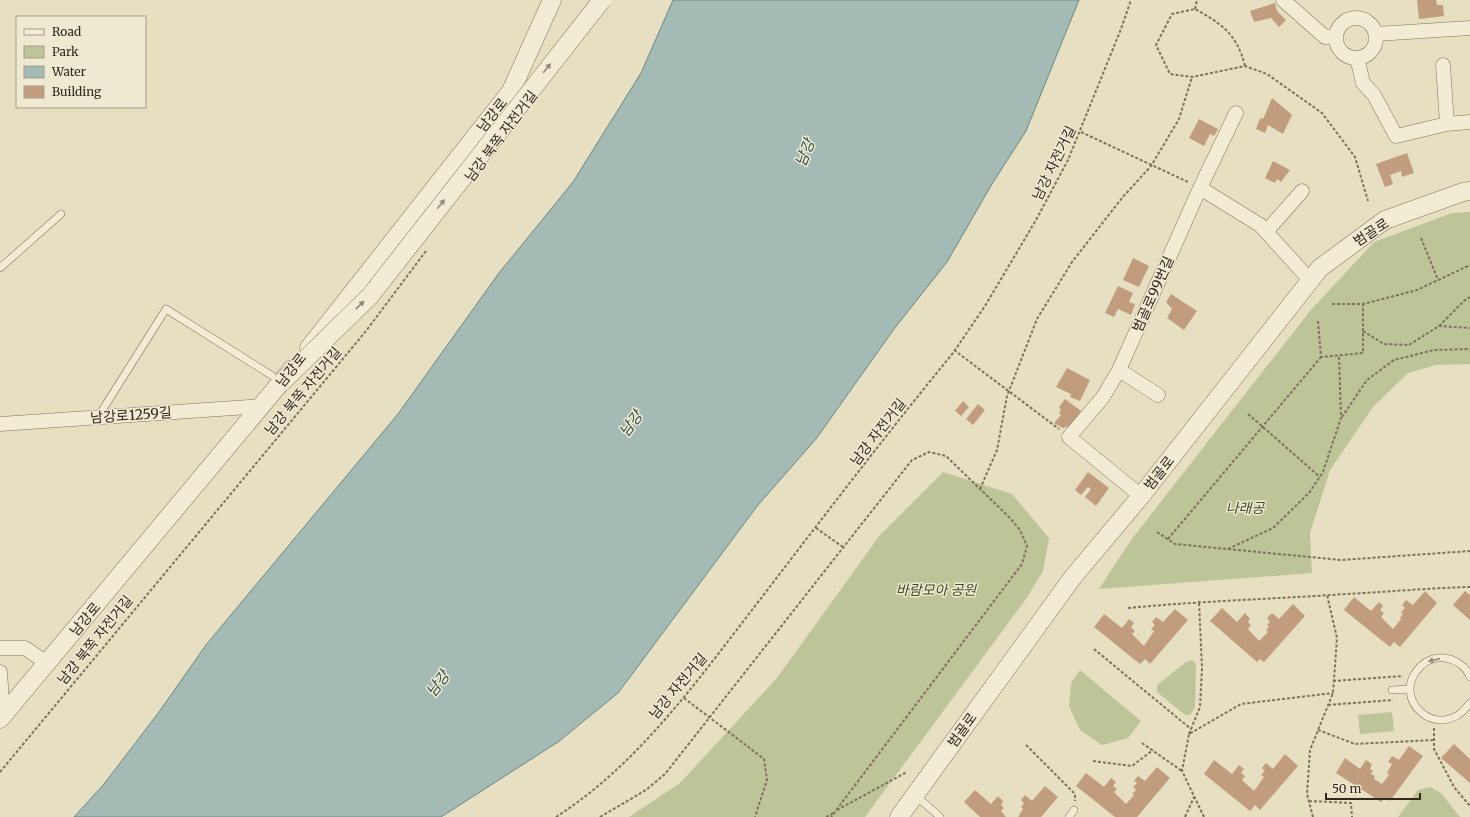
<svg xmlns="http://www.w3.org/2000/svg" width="1470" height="817" font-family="Merriweather,'Noto Sans KR',serif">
<rect width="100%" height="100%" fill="#e7dfc2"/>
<path fill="#bcc498" d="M1470,212V364L1436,365L1408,373L1373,407L1330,470L1310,533L1312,573L1099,589L1131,540L1310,311L1374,242L1452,213Z
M943,472L1012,494L1049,538L1043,571L1026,599L865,817H629L680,783L777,678L880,535Z
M1192,660L1196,664L1195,707L1190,715H1185L1157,692V685L1186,662Z
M1080,670L1141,721L1128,738L1102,745L1080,730L1069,706L1071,683Z
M1392,712L1394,731L1360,734L1358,715Z
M1430,787L1441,793L1460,817H1398L1418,790Z"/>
<path fill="#a4bbb5" stroke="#6c8782" d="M673,0H1079L1026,131L992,184L947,262L894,329L816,439L758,505L618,693L558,742L441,817H74L104,784L159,712L206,645L398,414L499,273L573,182L641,73Z"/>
<path fill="#c19d7d" d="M1417,0H1436L1437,5H1443L1444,16L1419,19Z
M1275,3L1277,11L1286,20L1279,27L1271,18L1254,22L1250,11Z
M1272,98L1292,115L1283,134L1268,125L1265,133L1256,129L1260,118L1263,119Z
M1199,119L1218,129L1214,136L1210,134L1204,146L1189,138Z
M1407,153L1414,173L1402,177L1401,171L1390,175L1393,184L1385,187L1376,164Z
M1273,161L1290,170L1281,182L1277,179L1275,183L1265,178Z
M1133,258L1149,266L1139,287L1123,280Z
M1118,286L1133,293L1129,302L1135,304L1131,315L1118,309L1114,317L1105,313Z
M1171,294L1197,311L1184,330L1167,318L1172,309L1166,302Z
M1067,368L1090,380L1080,401L1070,397L1071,394L1056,387Z
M1065,399L1081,411L1072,425L1063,428L1054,423L1061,415L1059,413L1061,410L1059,407Z
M963,401L969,407L961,416L955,411Z
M978,404L985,410L973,425L966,419Z
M1088,472L1109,488L1096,506L1085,497L1091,489L1088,487L1081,495L1075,490Z
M1425,591L1437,603L1400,647L1394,642L1390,647L1344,610L1354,597L1371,611L1379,602L1383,606L1380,610L1384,613L1381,617L1393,629L1401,619L1400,618L1403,614L1401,612L1405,608L1402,605L1406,600L1413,605Z
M1465,591L1470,595V620L1453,605Z
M1293,604L1305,616L1264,662L1260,659L1257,662L1210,621L1222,608L1237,622L1245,613L1250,619L1248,622L1251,625L1248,629L1259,641L1268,632L1266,630L1269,627L1267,625L1270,622L1267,618L1272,613L1279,619Z
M1175,609L1188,620L1150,664L1145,659L1140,664L1094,627L1104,614L1122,628L1129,619L1134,623L1131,627L1135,631L1132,634L1144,646L1154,631L1151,629L1155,625L1152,622L1156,617L1163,622Z
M1454,744L1470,759V783L1441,758Z
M1409,746L1423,756L1390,801L1385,798L1381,802L1336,773L1345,758L1360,769L1366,760L1372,764L1370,769L1373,771L1371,774L1375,776L1374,779L1382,784L1389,775L1387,773L1392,764L1388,762L1392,756L1399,760Z
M1285,754L1298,766L1260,810L1255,805L1250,811L1204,774L1214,760L1232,774L1239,765L1244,769L1241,773L1245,776L1242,780L1254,791L1264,777L1261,775L1265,771L1262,768L1266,763L1273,769Z
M1157,767L1170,778L1137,817H1115L1076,786L1086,773L1104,787L1111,778L1116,782L1113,786L1117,789L1114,792L1126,804L1134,795L1132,794L1136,790L1133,787L1137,783L1134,781L1138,776L1145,781Z
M1045,786L1058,797L1041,817H1018L1023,809L1021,807L1024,803L1021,800L1025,795L1032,801Z
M975,790L991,804L998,796L1003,801L1001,805L1004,808L1001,811L1006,817H980L964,802Z"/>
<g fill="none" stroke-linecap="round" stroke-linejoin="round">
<g stroke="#7f715c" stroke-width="8">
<path id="service" d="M0,268L61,214
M98,417L166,309L282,382
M1470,677C1466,666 1455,659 1444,658C1436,657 1427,660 1421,666C1387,698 1440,746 1470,703
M1392,690L1410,689
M915,795L940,817
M1069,817L1074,810"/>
</g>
<g stroke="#7f715c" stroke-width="15">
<path id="minor" d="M1283,0L1325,37L1336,36
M1336 38a20 20 0 1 1 40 0a20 20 0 1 1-40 0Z
M1376,34L1470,28
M1357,58L1363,83L1374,95L1396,136L1447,124L1470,122
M1443,65L1447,124
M1200,188L1236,113
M1266,232L1302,191
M1119,370L1158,395
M0,424L262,406
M1141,496L1069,437L1103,397L1119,370L1200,188L1260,225L1310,280
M0,648H25L47,663
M0,672L3,715"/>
</g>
<g stroke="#7f715c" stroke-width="19">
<path id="tertiary" d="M309,348L511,91L552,0
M0,719L292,369
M899,817L1073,577L1141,496L1320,268L1385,220L1463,192L1470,191"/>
</g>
<path stroke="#7f715c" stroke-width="2" stroke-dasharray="3 2" stroke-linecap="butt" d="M1195,9L1197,0
M1245,66C1237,34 1222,24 1195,9L1172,14L1156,45L1170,74L1192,77L1245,66L1267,74L1322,113L1355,157L1368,201
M1081,132L1188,182
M1421,238L1438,280
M1332,304H1363L1417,290L1470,265
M1318,321L1321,357L1363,353V304
M1439,326L1465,300L1470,297
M1363,331L1384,344L1409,345L1439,326L1470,328
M954,350L1059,429
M1248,414L1320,477
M1342,417L1367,380L1394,360L1434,350L1470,349
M980,489L997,450L1007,396L1037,319L1072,262L1122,198L1151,166L1179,119L1192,77
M816,528L843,547
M1157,532L1175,544L1341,560L1470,551
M1168,539L1321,357
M1228,549L1273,528L1309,493L1323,472L1341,418L1339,357
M1128,608C1201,601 1273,599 1346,594C1387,592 1428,588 1470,587
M1094,649L1191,729
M1333,681L1403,676
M684,698L764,759L767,780L755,817
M1328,705L1393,700
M1434,728V749L1454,787L1470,806
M1318,730L1355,744L1434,740
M1189,734L1200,707L1202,668L1199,601
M1142,743L1182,771
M1026,745L1075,794V801
M1093,761L1132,766L1153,750
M0,772L366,331L426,251
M1309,801L1351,803L1352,817
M837,810L907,772
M556,817C637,765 694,685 752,610C818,524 884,437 953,353L985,306L1036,220L1068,160L1121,29L1131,0
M600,817L646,790L665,774L912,460L929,452L946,456L1010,518L1020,530L1027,546L1022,564L831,817
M826,817L834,813
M1185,817L1194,797
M1204,817L1182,771L1189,734L1241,704L1333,693
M1313,817L1307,794L1310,750L1333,693L1337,638L1327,595"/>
<use href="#service" stroke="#f3ecd4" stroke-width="7"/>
<use href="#minor" stroke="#f3ecd4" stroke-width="14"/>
<use href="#tertiary" stroke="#f3ecd4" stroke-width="18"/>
<g stroke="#7f715c" stroke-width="19" stroke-linecap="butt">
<path id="tertiary-bridge" d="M282,382L370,296L602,0"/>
</g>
<use href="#tertiary-bridge" stroke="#f3ecd4" stroke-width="18"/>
</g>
<defs><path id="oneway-solid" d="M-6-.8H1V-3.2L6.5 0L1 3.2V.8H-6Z"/></defs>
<g fill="#928a79">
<use href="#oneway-solid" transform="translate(547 68) rotate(-51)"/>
<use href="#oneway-solid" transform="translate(441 204) rotate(-52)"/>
<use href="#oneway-solid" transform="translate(360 305) rotate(-44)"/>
<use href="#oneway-solid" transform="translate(1434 660) rotate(167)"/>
</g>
<g text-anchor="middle" stroke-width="3" stroke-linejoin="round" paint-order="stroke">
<g font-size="14" fill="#31281e" stroke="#f0e9d1">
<text transform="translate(492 115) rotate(-52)" y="5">남강로</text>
<text transform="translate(501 136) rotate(-53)" y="5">남강 북쪽 자전거길</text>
<text transform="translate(1054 163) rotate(-64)" y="5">남강 자전거길</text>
<text transform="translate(1371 232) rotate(-33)" y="5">범골로</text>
<text transform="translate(1153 294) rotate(-66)" y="5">범골로99번길</text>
<text transform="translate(291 370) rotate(-52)" y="5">남강로</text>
<text transform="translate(303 391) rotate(-50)" y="5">남강 북쪽 자전거길</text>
<text transform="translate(131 415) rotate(-4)" y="5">남강로1259길</text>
<text transform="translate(878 432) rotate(-52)" y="5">남강 자전거길</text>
<text transform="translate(1159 473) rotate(-52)" y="5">범골로</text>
<text transform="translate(85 619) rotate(-50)" y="5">남강로</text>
<text transform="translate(95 640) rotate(-51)" y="5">남강 북쪽 자전거길</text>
<text transform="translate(678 686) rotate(-50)" y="5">남강 자전거길</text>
<text transform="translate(962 730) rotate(-54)" y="5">범골로</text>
</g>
<g font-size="14" font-style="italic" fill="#3f4b27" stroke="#f0e9d1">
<text x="1245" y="513">나래공</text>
<text x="936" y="595">바람모아 공원</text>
</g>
<g font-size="15" font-style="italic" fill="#2f4f4f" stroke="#f0e9d1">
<text transform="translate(805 153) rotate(-68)" y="5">남강</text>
<text transform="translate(631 424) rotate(-53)" y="5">남강</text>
<text transform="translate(438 684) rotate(-53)" y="5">남강</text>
</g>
</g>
<rect x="16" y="16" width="130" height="92" fill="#f0e9d1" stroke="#a49c89"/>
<rect x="24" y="29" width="20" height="6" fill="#f3ecd4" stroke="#a49c89"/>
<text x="52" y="36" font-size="12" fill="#31281e">Road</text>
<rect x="24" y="46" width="20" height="12" fill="#bcc498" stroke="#a49c89"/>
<text x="52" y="56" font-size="12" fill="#31281e">Park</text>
<rect x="24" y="66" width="20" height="12" fill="#a4bbb5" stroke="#a49c89"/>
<text x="52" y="76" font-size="12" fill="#31281e">Water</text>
<rect x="24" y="86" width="20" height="12" fill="#c19d7d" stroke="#a49c89"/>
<text x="52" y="96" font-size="12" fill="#31281e">Building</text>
<path d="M1326 793v6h94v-6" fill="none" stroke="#31281e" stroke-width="2"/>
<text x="1332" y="793" font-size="12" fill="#31281e" stroke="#f0e9d1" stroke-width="3" paint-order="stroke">50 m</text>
</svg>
